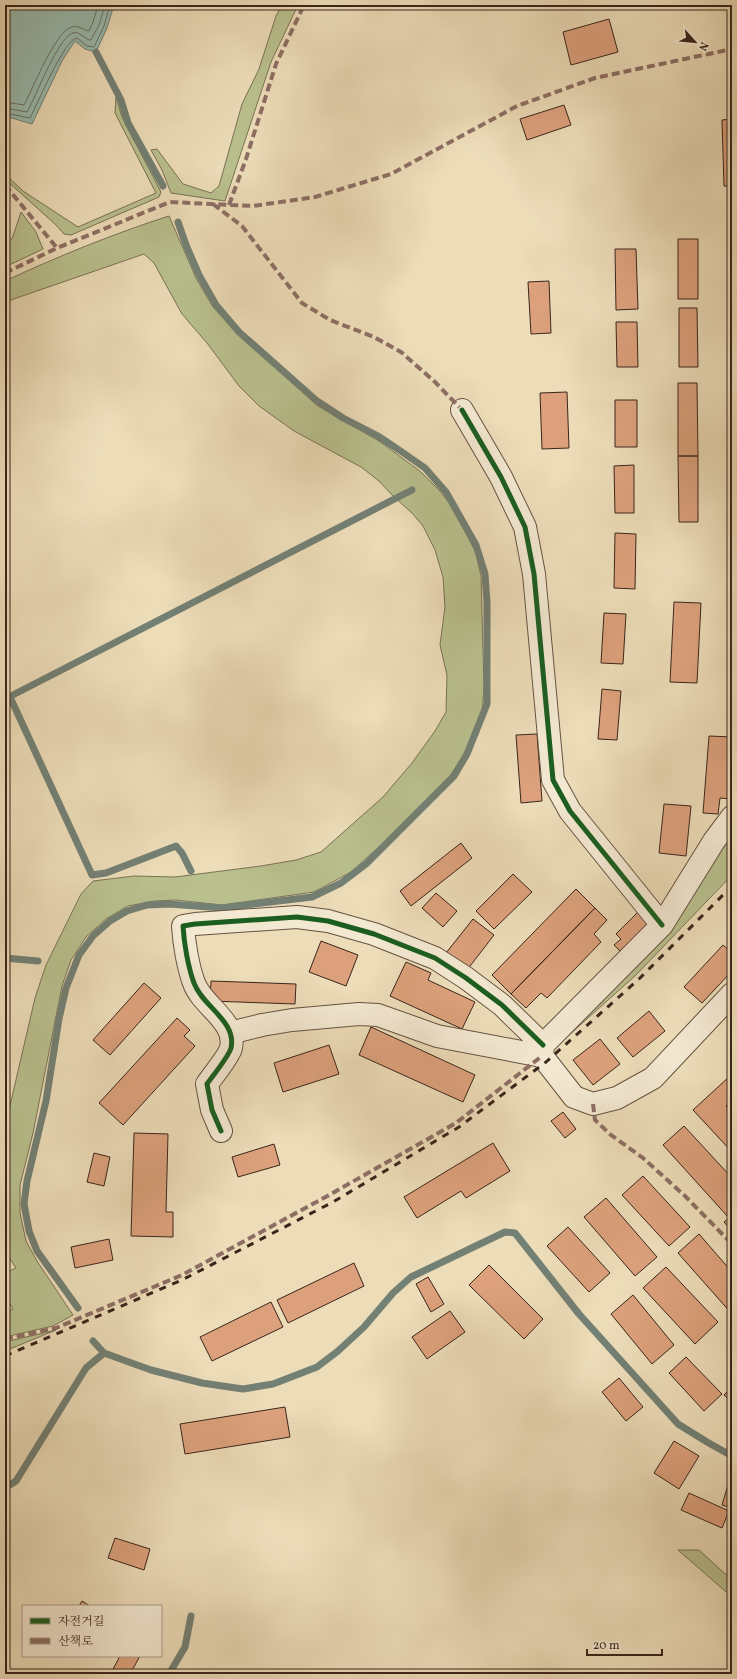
<svg xmlns="http://www.w3.org/2000/svg" width="737" height="1679" font-family="Vollkorn,'Noto Serif KR',serif">
<rect width="100%" height="100%" fill="#ecdcb8"/>
<filter id="stains"><feTurbulence type="fractalNoise" baseFrequency=".005" numOctaves="4"/><feColorMatrix values="0 0 0 0 .2 0 0 0 0 .09 0 0 0 0 .02 0 0 0 .5 -.17"/></filter>
<radialGradient id="worn" r=".72"><stop offset=".6" stop-color="#630" stop-opacity="0"/><stop offset="1" stop-color="#630" stop-opacity=".3"/></radialGradient>
<path fill="#b9c08e" stroke="#7a7254" d="M282,5H298L271,62L225,201L171,193L162,170L151,150L157,149L183,184L211,193L219,186L242,104L259,69L276,16Z
M116,97L122,117L161,192L159,197L71,235L64,234L56,225L5,179V174L23,191L78,227L156,193L115,113Z
M21,212L36,232L43,249L5,267V244L12,239Z
M169,216L196,278L213,307L238,334L318,406L379,441L421,472L439,490L454,509L476,553L481,576L484,687L482,713L465,753L448,779L381,845L351,872L314,892L222,905L176,900L155,901L128,906L106,919L86,937L71,960L62,986L33,1133L20,1185V1213L26,1241L37,1261L73,1315L53,1326L5,1337V1313L13,1309L5,1295V1273L16,1268L5,1251V1131L6,1123L35,998L46,965L81,894L93,881L134,876L175,877L261,866L296,860L321,852L383,797L394,784L412,763L435,731L446,712L447,675L440,645L445,607L443,577L435,550L423,526L413,514L392,495L379,481L361,467L294,431L259,406L239,386L207,343L182,314L154,263L144,254L5,302V281C59,256 113,234 169,216Z
M732,830V875L636,975L569,1035L575,1023Z
M56,1330L5,1351V1342Z
M678,1550H699L732,1580V1597Z"/>
<path fill="#99bcb0" stroke="#738074" d="M5,5H114L107,28L96,52L85,49L75,41L62,61L32,124L5,116Z"/>
<g fill="none" stroke-linecap="round" stroke-linejoin="round">
<path stroke="#6a7066" stroke-width="1" d="M5,102L24,105C33,89 55,31 72,27C79,25 83,30 89,31L93,22L98,5
M5,108L27,112C38,92 53,50 69,35C72,33 74,32 78,33L89,40H91L99,25L105,5
M5,113L30,118C37,105 65,38 77,38L87,46L94,47L104,26L110,5"/>
<path stroke="#738074" stroke-width="7" d="M96,52L121,100L128,123L163,186
M10,697L92,875L106,873L176,846L182,853L191,871
M5,699L412,490
M5,958L38,961
M78,1308L37,1251L29,1231L24,1204L27,1181L46,1101L59,1019L66,988L79,955L93,936L110,921L127,911L147,905L169,904L222,908L312,897L341,883L366,864L454,776L467,754L487,704V603L485,574L476,545L446,492L425,468L402,452L378,436L343,418L317,401L239,332L216,305L199,275L186,245L178,222
M93,1341L104,1353L151,1370L202,1383L243,1389L273,1384L317,1367L338,1351L364,1327L393,1293L411,1277L505,1232L515,1233L579,1314L678,1424L707,1442L732,1456
M5,1488L16,1481L86,1368L104,1353
M169,1674L185,1647L191,1616"/>
</g>
<path fill="#dca17c" stroke="#3a251b" d="M609,19L618,52L571,65L563,32Z
M564,105L571,125L527,140L520,119Z
M732,119V186H724L722,120Z
M678,239H698V299H678Z
M615,249H636L638,309L616,310Z
M549,281L551,333L531,334L528,282Z
M679,308H697L698,367H679Z
M616,322H637L638,367H617Z
M678,383H697L698,456H678Z
M567,392L569,448L542,449L540,393Z
M615,400H637V447H615Z
M678,456H698V522H679Z
M634,465V513H615L614,466Z
M615,533L636,534L635,589L614,588Z
M674,602L701,603L697,683L670,682Z
M604,613L626,614L623,664L601,663Z
M602,689L621,691L617,740L598,739Z
M537,734L542,801L521,803L516,735Z
M709,736L732,737V799L720,798L718,814L703,813Z
M664,804L691,806L686,856L659,853Z
M461,843L472,858L411,906L400,891Z
M513,874L532,892L494,929L476,911Z
M576,889L595,908L511,994L492,975Z
M436,893L457,911L443,927L422,908Z
M595,908L607,920L594,934L601,942L547,998L541,993L526,1008L511,994Z
M638,912L651,925L623,954L614,945L621,939L616,934Z
M473,919L494,935L467,970L446,953Z
M321,941L358,955L346,986L309,972Z
M723,945L732,953V971L702,1003L684,987Z
M406,962L431,973L428,980L475,1002L462,1029L390,996Z
M211,981L296,984L295,1004L210,1001Z
M144,983L161,998L110,1055L93,1040Z
M649,1011L665,1031L633,1057L617,1038Z
M177,1018L190,1030L184,1036L195,1046L123,1125L99,1103Z
M371,1027L475,1075L463,1102L359,1055Z
M600,1039L620,1064L593,1085L573,1060Z
M329,1045L339,1074L283,1092L274,1063Z
M730,1076L732,1077V1100L726,1106L732,1113V1152L693,1110Z
M563,1112L576,1129L565,1138L551,1121Z
M684,1126L732,1178V1231L724,1222L729,1218L663,1145Z
M134,1133L168,1134L166,1212H173V1237L131,1236Z
M493,1143L510,1171L466,1198L461,1191L417,1218L404,1197Z
M274,1144L280,1165L238,1177L232,1157Z
M94,1153L110,1157L104,1186L87,1182Z
M643,1176L690,1227L669,1246L622,1195Z
M606,1198L657,1257L635,1276L584,1217Z
M568,1227L610,1273L589,1292L547,1246Z
M699,1234L732,1272V1314L678,1253Z
M109,1239L113,1260L75,1268L71,1247Z
M354,1263L364,1286L288,1323L277,1300Z
M489,1265L543,1319L524,1339L469,1285Z
M666,1267L718,1322L695,1344L643,1288Z
M428,1277L444,1304L431,1312L416,1284Z
M633,1295L674,1345L652,1364L611,1314Z
M271,1302L283,1327L212,1361L200,1337Z
M450,1311L465,1332L427,1359L412,1337Z
M686,1357L722,1394L704,1411L669,1373Z
M619,1378L643,1407L626,1421L602,1392Z
M732,1387V1402L724,1395Z
M285,1407L290,1437L185,1454L180,1424Z
M674,1441L699,1456L679,1489L654,1473Z
M731,1475H732V1508L722,1505Z
M689,1493L729,1511L722,1528L681,1510Z
M115,1538L150,1549L144,1570L108,1558Z
M82,1601L90,1606H79Z
M120,1656H140L130,1674H118L112,1671Z"/>
<g fill="none" stroke-linecap="round" stroke-linejoin="round">
<g stroke="#665342" stroke-width="24">
<path id="minor" d="M462,410L501,477L525,527L534,574L553,780L570,811L662,925
M732,817L714,841L662,925L543,1045L542,1056L574,1097L593,1104L617,1098L653,1078L732,994
M230,1033L262,1025L292,1020L359,1014L378,1015L437,1036L542,1056
M221,1131L212,1110L207,1084C212,1077 229,1056 231,1048C237,1021 202,1006 194,983C188,967 184,943 183,926L195,924L297,917L328,921L374,934L435,958L466,978L502,1005L543,1045"/>
</g>
<use href="#minor" stroke="#f3e8d1" stroke-width="22"/>
<path stroke="#3a251b" stroke-width="3" stroke-dasharray="7 7" stroke-linecap="butt" d="M5,1356L182,1280L333,1202L459,1127L546,1062L639,979L732,886"/>
<path stroke="#8d6e63" stroke-width="4" stroke-dasharray="8 4" stroke-linecap="butt" d="M5,185L57,248L170,202L253,206L315,197L391,174L517,106L595,78L732,49
M213,204L242,226L302,303L330,320L374,337L401,352L435,382L462,410
M229,205L246,159L276,64L304,5
M5,273L57,248
M593,1104L595,1120L611,1135L643,1158L685,1196L732,1244
M5,1339L56,1328L182,1275L331,1194L456,1123L542,1056"/>
<g stroke="#f3e8d1" stroke-width="8">
<path id="cycleway" d="M462,410L501,477L525,527L534,574L553,780L570,811L662,925
M221,1131L212,1110L207,1084C212,1077 229,1056 231,1048C237,1021 202,1006 194,983C188,967 184,943 183,926L195,924L297,917L328,921L374,934L435,958L466,978L502,1005L543,1045"/>
</g>
<use href="#cycleway" stroke="#1b5e20" stroke-width="5"/>
</g>
<rect width="737" height="1679" fill="none" stroke="#ecdcb8" stroke-width="20"/>
<rect x="6" y="6" width="725" height="1667" fill="none" stroke="#3a251b" stroke-width="2"/>
<rect x="10" y="10" width="717" height="1659" fill="none" stroke="#3a251b"/>
<rect x="22" y="1605" width="140" height="52" fill="#f3e8d1" stroke="#a99a88"/>
<rect x="30" y="1618" width="20" height="6" fill="#1b5e20" stroke="#a99a88"/>
<text x="58" y="1625" font-size="12" fill="#3a251b">자전거길</text>
<rect x="30" y="1638" width="20" height="6" fill="#8d6e63" stroke="#a99a88"/>
<text x="58" y="1645" font-size="12" fill="#3a251b">산책로</text>
<g transform="translate(695 42) rotate(117)" stroke="#f3e8d1" stroke-width="3" paint-order="stroke">
<path d="M0-3L7 15L0 10L-7 15Z" fill="#3a251b"/>
<text y="-6" font-size="11" font-weight="bold" text-anchor="middle" fill="#3a251b">N</text>
</g>
<path d="M587 1649v6h75v-6" fill="none" stroke="#3a251b" stroke-width="2"/>
<text x="593" y="1649" font-size="12" fill="#3a251b" stroke="#f3e8d1" stroke-width="3" paint-order="stroke">20 m</text>
<rect width="100%" height="100%" filter="url(#stains)"/>
<rect width="100%" height="100%" fill="url(#worn)"/>
</svg>
